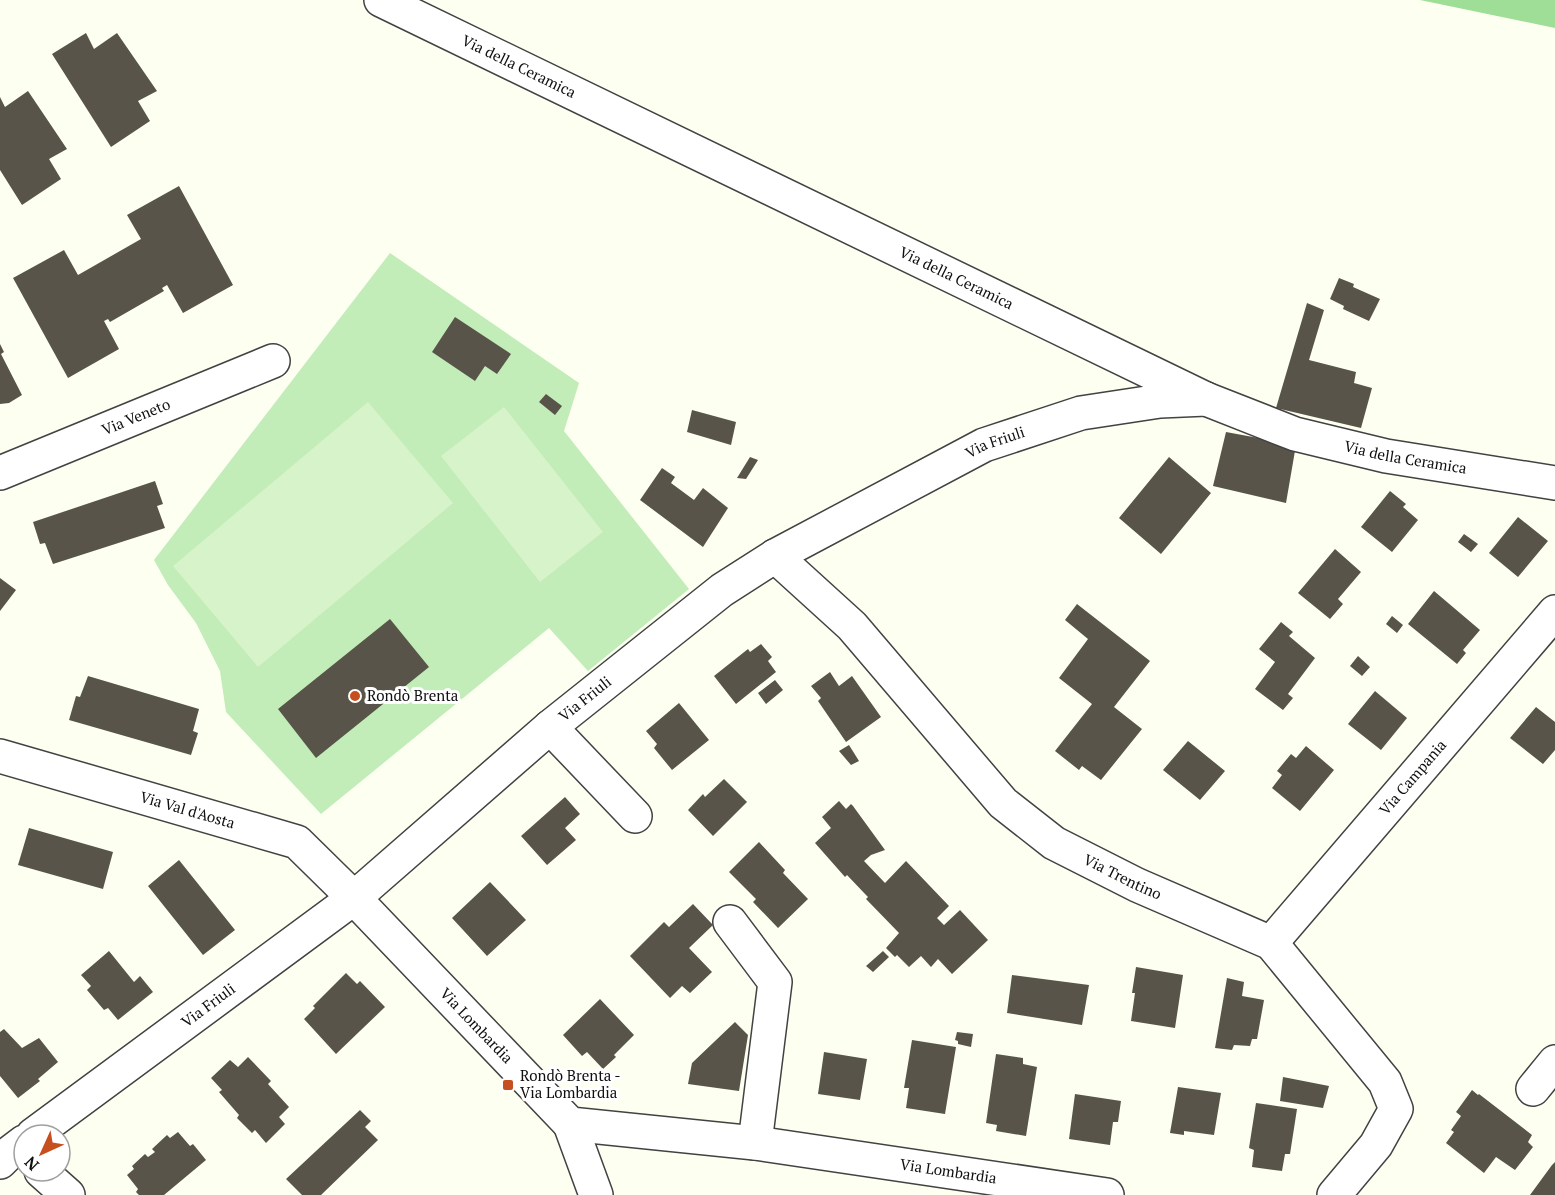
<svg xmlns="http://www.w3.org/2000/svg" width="1555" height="1195" font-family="'PT Serif',serif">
<rect width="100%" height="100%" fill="#fdfff1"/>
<path fill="#c2ecb8" d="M390,253L579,383L564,431L689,589L588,671L549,628L321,814L226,712L220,671L196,623L168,585L154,560Z"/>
<path fill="#9fde96" d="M1420,0H1555V28Z"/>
<path fill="#d7f3ca" d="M368,402L453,503L258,667L173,566Z
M504,407L603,532L540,582L441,456Z"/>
<path fill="#58544a" d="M86,33L94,49L117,33L157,91L138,101L150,121L111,147L52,54Z
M28,91L67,149L49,159L61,179L22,205L0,170V97L5,107Z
M179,186L233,285L183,313L167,285L162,288L164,291L110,322L108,319L104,321L119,349L68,378L13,278L64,250L78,275L141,239L127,215Z
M1339,278L1354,284L1353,287L1380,299L1369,321L1343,309L1344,306L1330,299Z
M1307,303L1324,310L1309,360L1356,372L1354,383L1372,388L1361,428L1276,408Z
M455,317L511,354L497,374L485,366L475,381L432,352Z
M0,344L4,352L1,354L22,395L9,403L0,404Z
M546,394L562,406L555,415L539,402Z
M692,410L736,422L731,445L687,432Z
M1226,432L1296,445L1286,503L1213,486Z
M750,457L758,460L746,479L737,478Z
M1169,457L1211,493L1161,554L1119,518Z
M662,468L675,477L671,483L694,500L703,488L728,508L703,547L640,500Z
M155,481L163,504L157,506L165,528L53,564L45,543L40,544L33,522Z
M1390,491L1406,504L1403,507L1418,520L1392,552L1361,527Z
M1518,517L1548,541L1518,577L1489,553Z
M1464,534L1478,544L1471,552L1458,542Z
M1335,549L1361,572L1338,599L1343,604L1330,619L1298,593Z
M0,578L16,590L0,611Z
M1434,591L1480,630L1463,650L1466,653L1457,664L1408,624Z
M1077,604L1150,661L1114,707L1142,729L1101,780L1082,766L1079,770L1055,751L1092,704L1059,678L1088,639L1065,620Z
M1392,616L1403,625L1397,633L1386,624Z
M390,619L429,667L316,758L278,709Z
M1281,622L1293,632L1289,636L1315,658L1288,694L1293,698L1283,710L1255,689L1275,662L1259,649Z
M761,644L772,657L768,661L776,672L736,704L714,676L748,649L750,652Z
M1358,656L1370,667L1362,676L1350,666Z
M830,672L839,686L852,676L881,717L846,742L818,701L821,698L811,686Z
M88,676L199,709L193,731L198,733L191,755L69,720L76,696L80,697Z
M775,680L783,690L766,704L758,693Z
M1375,691L1407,718L1381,750L1348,724Z
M679,703L709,740L672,770L654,748L657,744L646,731Z
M1536,707L1555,722V750L1543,764L1510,738Z
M1188,741L1225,771L1200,800L1163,770Z
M849,745L859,761L851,765L839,751Z
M1306,746L1334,770L1300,811L1272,788L1282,775L1277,771L1291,754L1296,758Z
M724,779L747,802L713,836L688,810L703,794L705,797Z
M565,797L580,814L565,828L576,840L547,865L521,836Z
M839,801L846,809L851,804L853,806L885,850L871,855L864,861L885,883L906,861L949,906L937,918L944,925L960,910L988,940L952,974L938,959L931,967L921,956L909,967L897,955L895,957L886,948L899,933L866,899L868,897L866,895L847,875L845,877L815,843L831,828L822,817Z
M29,828L113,852L103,889L18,865Z
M759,842L785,870L783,873L808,899L778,928L753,902L756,899L729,872Z
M179,860L235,930L203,955L148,886Z
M490,882L526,920L487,956L452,918Z
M693,904L713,925L689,948L712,972L690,993L682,986L670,998L630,956L664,922L669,927Z
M109,951L134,982L140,976L153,992L118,1020L108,1008L104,1010L87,990L91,986L81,975Z
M883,951L889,957L873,972L866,966Z
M1136,967L1183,975L1175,1028L1131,1021L1135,993H1132Z
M346,973L357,984L360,981L385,1007L336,1054L304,1019L315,1008L313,1006Z
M1012,975L1089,985L1082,1025L1007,1013Z
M1227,978L1244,982L1242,996L1264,1000L1257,1039H1252L1250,1046L1234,1045L1232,1050L1215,1048Z
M600,999L634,1035L614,1055L616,1057L603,1069L587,1052L582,1056L563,1035Z
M735,1022L748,1035L739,1091L688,1084L692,1063Z
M4,1029L22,1048L39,1038L58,1062L38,1079L40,1081L18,1098L0,1076V1032Z
M957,1032L973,1034L971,1047L958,1044V1041L955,1040Z
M912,1040L956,1047L945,1114L906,1108L909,1088H904Z
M824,1052L867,1059L860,1100L818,1094Z
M996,1054L1023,1058V1064L1037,1067L1026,1136L996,1131L997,1125L986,1123Z
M248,1057L271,1081L268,1084L289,1107L279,1117L285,1124L266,1143L255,1130L252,1133L237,1118L239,1115L219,1092L222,1090L211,1078L230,1060L238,1067Z
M1283,1077L1329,1086L1323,1108L1280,1101Z
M1178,1087L1221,1093L1214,1135L1184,1131V1135L1170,1133Z
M1472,1090L1478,1095L1479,1094L1532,1135L1528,1142L1533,1147L1515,1170L1496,1157L1484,1173L1446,1143L1454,1132L1451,1130L1461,1116L1456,1112Z
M1075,1094L1121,1101L1118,1122H1113L1110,1145L1069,1139Z
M1256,1103L1297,1109L1290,1154H1285L1282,1171L1252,1167L1254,1150L1249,1148Z
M360,1110L371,1121L365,1127L378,1140L321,1195H302L286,1179Z
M178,1132L190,1146L193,1144L206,1160L164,1195H139L136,1192L138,1189L127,1175L134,1169L132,1166L145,1154L148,1157L155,1152L152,1149L167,1135L170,1138Z
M1555,1162V1195H1530L1552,1165Z"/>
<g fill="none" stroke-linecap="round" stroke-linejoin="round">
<g stroke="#424242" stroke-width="36">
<g id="minor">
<path id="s1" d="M381,0L1206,399L1295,434L1386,456L1555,483"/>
<path id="s2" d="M0,473L273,361"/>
<path id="s3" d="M775,556L852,626L1003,803L1054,843L1137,885L1271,943L1385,1082L1396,1109L1376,1145L1334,1195"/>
<path d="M550,727L635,816"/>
<path id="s4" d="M0,756L297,842L354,898L570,1124L755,1143L1107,1195"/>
<path d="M730,922L775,982L755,1143"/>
<path id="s5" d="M1271,943L1555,612"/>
<path d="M1533,1089L1555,1062"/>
<path d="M570,1124L596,1195"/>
<path id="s6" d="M33,1135L354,898L550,727L722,590L775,556L984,445L1081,413L1160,401L1206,399"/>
<path d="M0,1162L8,1154L24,1142"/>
<path d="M41,1171L68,1195"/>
</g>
</g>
<use href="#minor" stroke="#fff" stroke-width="33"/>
</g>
<g fill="#c74e1f" stroke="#fff" stroke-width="2">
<circle cx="355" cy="696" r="6"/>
<rect x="502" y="1079" width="12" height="12" rx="3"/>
</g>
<g text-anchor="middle" stroke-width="6" stroke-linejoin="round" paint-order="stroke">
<g font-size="15" fill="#0f0f0f" stroke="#fff">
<text dy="5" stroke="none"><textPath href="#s1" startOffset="153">Via della Ceramica</textPath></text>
<text dy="5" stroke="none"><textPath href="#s1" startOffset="639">Via della Ceramica</textPath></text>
<text dy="5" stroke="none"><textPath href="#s2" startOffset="147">Via Veneto</textPath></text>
<text dy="5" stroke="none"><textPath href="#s6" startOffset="1190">Via Friuli</textPath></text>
<text dy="5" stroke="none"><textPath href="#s1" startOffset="1125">Via della Ceramica</textPath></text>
<text dy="5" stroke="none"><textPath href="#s6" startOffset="704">Via Friuli</textPath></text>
<text dy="5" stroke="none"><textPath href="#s5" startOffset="218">Via Campania</textPath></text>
<text dy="5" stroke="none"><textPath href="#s4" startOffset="195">Via Val d'Aosta</textPath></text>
<text dy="5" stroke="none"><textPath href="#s3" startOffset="478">Via Trentino</textPath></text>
<text dy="5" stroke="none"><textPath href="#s6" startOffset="218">Via Friuli</textPath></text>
<text dy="5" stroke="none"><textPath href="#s4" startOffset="566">Via Lombardia</textPath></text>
<text dy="5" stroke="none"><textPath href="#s4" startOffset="1083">Via Lombardia</textPath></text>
</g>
<g font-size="15" fill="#0f0f0f" stroke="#fff" text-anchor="start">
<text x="367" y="701">Rondò Brenta</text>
<text x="520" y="1081">Rondò Brenta -<tspan x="520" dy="17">Via Lombardia</tspan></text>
</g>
</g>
<g transform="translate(42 1153) rotate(225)"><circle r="28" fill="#ffffff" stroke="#9f9f9f" stroke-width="1.5"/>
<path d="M0-4.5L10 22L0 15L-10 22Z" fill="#c74e1f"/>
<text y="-9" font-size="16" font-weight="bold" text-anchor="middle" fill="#0f0f0f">N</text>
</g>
</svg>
